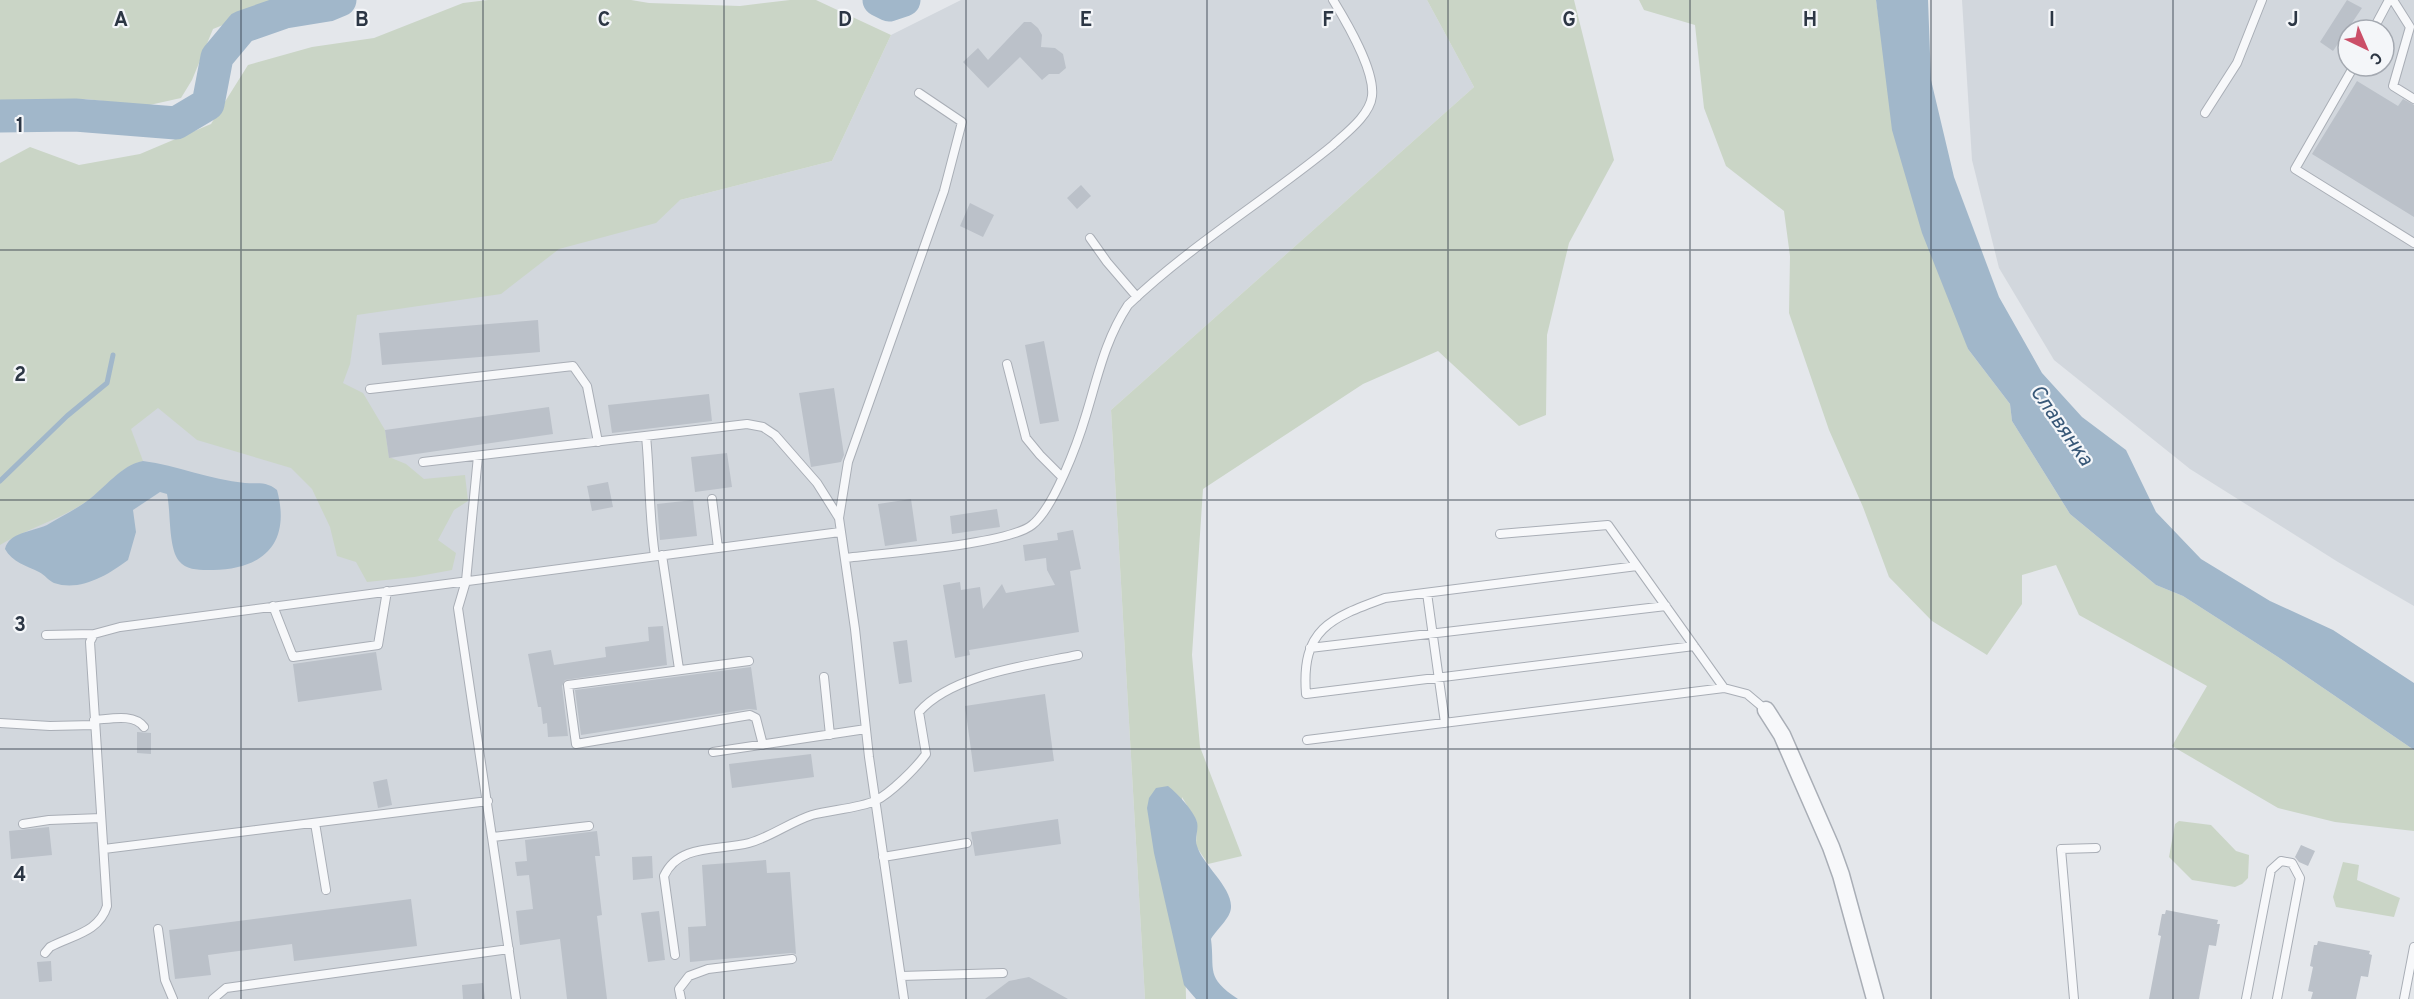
<svg xmlns="http://www.w3.org/2000/svg" width="2414" height="999" font-family="Overpass,sans-serif">
<rect width="100%" height="100%" fill="#e4e7eb"/>
<path fill="#d2d7dd" fill-rule="evenodd" d="M961,0H1427L1474,87L1111,410L1145,999H0V374L832,161L891,35Z
M1962,0H2414V606L2338,562L2190,469L2054,360L1999,268L1972,160ZM2348,30H2384V66H2348Z"/>
<path fill="#cad5c6" d="M0,0H286L213,29L192,80L181,98L145,106L86,99L0,107Z
M488,0H631L649,3L740,6L790,0H816L891,35L832,161L680,200L656,223L559,249L501,294L357,315L350,364L343,383L363,393L385,430L389,457L406,464L424,479L465,475L468,501L454,510L438,540L456,553L452,570L414,577L367,582L356,562L337,556L330,527L312,489L291,468L197,440L158,408L131,429L143,461C121,466 105,488 87,501C60,520 28,528 0,545V163L30,147L79,165L140,154L211,124L248,65L312,47L374,38L463,3Z
M1427,0H1574L1614,160L1569,243L1547,335L1546,415L1519,426L1438,351L1363,384L1203,489L1192,655L1200,747L1242,856L1208,864L1196,846L1197,822L1182,797L1186,999H1145L1111,410L1474,87Z
M1639,0H1876L1882,41L1968,349L2010,404L2012,421L2070,514L2156,585L2183,596L2278,657L2414,750V831L2335,822L2278,808L2172,746L2207,686L2079,615L2056,565L2022,575V604L1987,655L1932,621L1889,577L1863,507L1829,430L1789,313L1790,256L1784,211L1726,166L1704,108L1695,25L1644,10Z
M2179,821L2211,825L2236,851L2249,855L2248,878L2242,884L2235,887L2192,880L2169,857L2175,824Z
M2343,862L2359,865L2357,880L2400,898L2394,917L2336,907L2333,897Z"/>
<path fill="#a1b7ca" d="M1876,0H1928L1931,80L1954,177L1999,297L2042,373L2082,417L2126,450L2156,512L2201,559L2270,601L2333,630L2414,683V750L2278,657L2183,596L2156,585L2070,514L2012,421L2010,404L1968,349L1922,233L1892,130Z
M143,461C177,465 210,480 245,483C258,484 266,481 277,490C291,542 265,569 213,570C202,570 187,571 179,561C168,547 171,512 167,494L160,492L133,510L136,532L128,560C108,575 80,592 54,583C49,581 45,575 39,572C27,566 12,562 5,549C9,532 32,532 47,525C59,518 76,509 87,501C105,488 121,465 143,461Z
M1168,786C1177,793 1194,811 1197,822C1199,830 1194,839 1197,846C1202,864 1232,887 1231,907C1231,918 1216,930 1211,939C1215,971 1205,977 1238,999H1196L1184,985L1154,853L1147,808L1149,798L1156,788Z"/>
<g fill="none" stroke-linecap="round" stroke-linejoin="round">
<path stroke="#a1b7ca" stroke-width="5" d="M0,481L67,416L107,383L113,355"/>
<path stroke="#a1b7ca" stroke-width="33" d="M879,0L889,5L904,0
M0,116L75,115L176,123L208,104L217,57L242,27L285,12L328,5L340,0"/>
</g>
<path fill="#bbc1c9" d="M2347,0L2362,8L2333,51L2320,42Z
M1024,22H1031L1038,28L1042,35L1041,47L1055,48L1063,54L1066,68L1059,74H1049L1042,80L1020,57L988,88L963,62L978,48L988,60Z
M2357,81L2398,106L2403,99L2414,105V217L2312,154Z
M1081,185L1091,196L1077,209L1067,198Z
M970,203L994,215L983,237L960,226Z
M538,320L540,352L382,365L379,333Z
M1044,341L1059,421L1040,424L1025,345Z
M834,388L844,455L841,462L811,467L799,393Z
M709,394L712,421L612,433L608,405Z
M549,407L553,434L389,458L385,430Z
M727,453L732,487L695,492L691,457Z
M608,482L613,507L592,511L587,486Z
M911,499L917,541L885,546L878,504Z
M693,500L697,536L660,540L657,504Z
M997,509L1000,527L952,534L950,516Z
M1073,530L1081,569L1070,571L1079,632L969,650L970,655L955,658L943,585L960,582L961,590L980,587L983,609L1002,584L1006,593L1055,585L1047,570L1046,558L1025,561L1023,545L1058,540L1057,533Z
M663,626L667,665L565,680L562,686L568,736L548,737L547,723L543,724L541,707H538L528,654L551,650L554,665L606,657L605,647L649,641L648,627Z
M907,640L912,682L899,684L893,642Z
M376,652L382,690L298,702L293,664Z
M751,667L757,710L749,709L581,735L575,690Z
M1045,694L1054,761L974,772L965,706Z
M137,732L151,733V754L137,753Z
M811,754L814,777L732,788L729,764Z
M387,779L392,805L378,808L373,782Z
M1058,819L1061,844L975,856L971,832Z
M49,827L52,855L11,859L9,831Z
M597,831L600,856H595L602,915L597,916L607,999H567L560,939L520,945L516,911L533,909L529,875L517,876L515,862L527,861L525,840Z
M2301,845L2315,851L2308,866L2299,862L2295,857Z
M652,856L653,878L633,880L632,857Z
M766,860L767,873L790,872L796,954L791,953L690,962L688,927L706,926L702,865Z
M411,899L417,946L294,961L292,944L208,955L211,975L175,979L169,930Z
M2166,910L2218,920L2217,924H2220L2216,946L2209,945L2199,999H2149L2161,936L2158,935L2162,914H2165Z
M659,911L665,960L648,962L641,913Z
M2318,941L2370,951L2369,954L2372,955L2368,977L2361,976L2356,999H2311L2313,992L2308,991L2313,967L2310,966L2314,945H2317Z
M51,961L52,981L39,982L37,962Z
M1029,977L1068,999H985L1009,981Z
M483,983L485,999H463L462,985Z"/>
<g fill="none" stroke-linecap="round" stroke-linejoin="round">
<g stroke="#a9aeb6" stroke-width="10">
<path id="service" d="M2393,0L2410,27L2393,86L2414,99
M2373,30L2389,0
M2354,66L2295,169L2414,243
M2205,113L2237,63L2262,0
M1090,238L1107,262L1137,297
M1007,364L1026,438L1040,455L1062,477
M370,389L573,366L587,386L598,442
M646,436C650,476 649,517 655,556
M478,456L466,581L458,608L516,999
M423,462L747,424L763,427L775,435L817,483L839,518L855,629L869,757L904,999
M712,499L718,548
M839,518L848,462L944,191L962,122L919,93
M1500,534L1608,525L1724,688
M662,555L679,669
M845,558C883,553 1007,545 1032,525C1054,508 1078,442 1086,415C1098,376 1105,340 1128,305C1191,245 1266,200 1333,145C1346,133 1370,115 1372,96C1375,70 1347,23 1333,0
M1637,566L1385,598C1330,618 1301,629 1306,694L1694,646
M1427,593L1445,723
M273,606L293,657L378,645L387,591
M46,635L94,634
M1310,648L1666,606
M749,661L568,685L576,744L750,715L756,718L763,745
M824,677L830,735
M94,720C110,719 134,713 144,727
M0,723L50,726L94,725
M1307,740L1724,688L1747,694L1766,710
M713,752L866,729
M315,823L326,890
M23,824L49,820L101,818
M493,837L589,826
M104,849L488,801
M883,857L967,843
M158,929L165,980L173,999
M45,953L50,947C73,935 99,932 107,906L90,642L94,634L120,627L840,532
M675,955L664,876C679,843 719,851 749,843C771,837 790,822 812,815C831,810 859,808 875,801C891,793 916,768 926,754L919,712C952,674 1030,665 1078,655
M901,976L1003,973
M213,999L226,988L509,949
M681,999L679,989L689,976L708,969L792,959
M2074,999L2061,849L2096,848
M2246,999L2271,870L2281,861L2292,863L2300,878L2277,999
M2404,999L2414,947"/>
</g>
<g stroke="#a9aeb6" stroke-width="19">
<path id="minor" d="M1766,710L1782,735L1831,847L1841,875L1875,999"/>
</g>
<use href="#service" stroke="#f7f8fa" stroke-width="8"/>
<use href="#minor" stroke="#f7f8fa" stroke-width="16"/>
</g>
<path fill="none" stroke="#2c3644" stroke-width="1.5" stroke-opacity="0.55" d="M241,0V999M483,0V999M724,0V999M966,0V999M1207,0V999M1448,0V999M1690,0V999M1931,0V999M2173,0V999M0,250H2414M0,500H2414M0,749H2414"/>
<g text-anchor="middle" stroke-width="4.5" stroke-linejoin="round" paint-order="stroke">
<g font-size="21" font-style="italic" fill="#375777" stroke="#f4f6f9">
<text transform="translate(2062 425) rotate(55)" y="7">Славянка</text>
</g>
</g>
<g font-size="20" text-anchor="middle" font-weight="bold" fill="#2c3644" stroke="#f4f6f9" stroke-width="4.5" stroke-linejoin="round" paint-order="stroke">
<text x="121" y="26">A</text>
<text x="362" y="26">B</text>
<text x="604" y="26">C</text>
<text x="845" y="26">D</text>
<text x="1086" y="26">E</text>
<text x="1328" y="26">F</text>
<text x="1569" y="26">G</text>
<text x="1810" y="26">H</text>
<text x="2052" y="26">I</text>
<text x="2293" y="26">J</text>
<text x="20" y="132">1</text>
<text x="20" y="381">2</text>
<text x="20" y="631">3</text>
<text x="20" y="881">4</text>
</g>
<g transform="translate(2366 48) rotate(136)"><circle r="28" fill="#f4f6f9" stroke="#a4a9b1" stroke-width="1.5"/>
<path d="M0-4.5L10 22L0 15L-10 22Z" fill="#cb4f68"/>
<text y="-9" font-size="16" font-weight="bold" text-anchor="middle" fill="#2c3644">С</text>
</g>
</svg>
